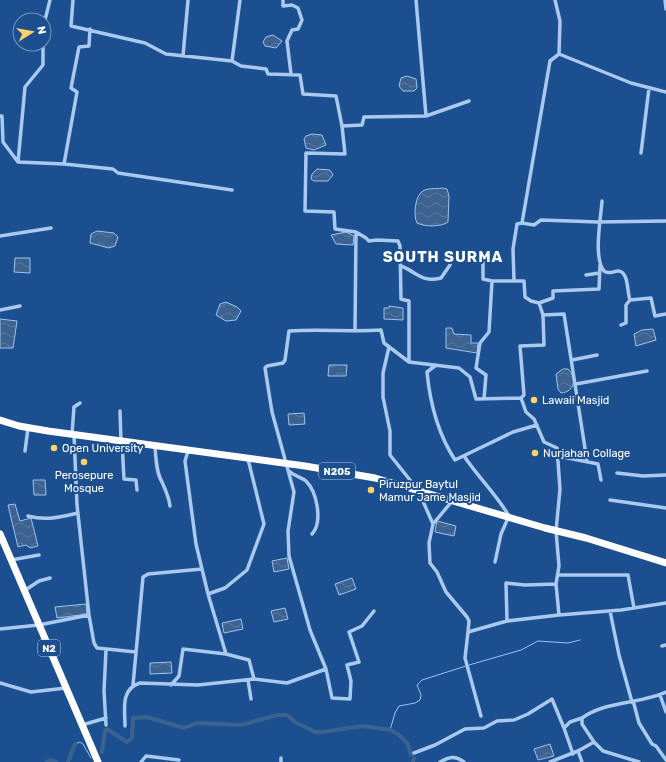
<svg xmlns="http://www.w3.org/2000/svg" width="666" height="762" font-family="Rubik,sans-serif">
<defs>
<pattern id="water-waves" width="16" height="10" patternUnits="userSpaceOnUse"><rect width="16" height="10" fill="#3c6290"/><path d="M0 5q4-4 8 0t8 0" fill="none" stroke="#597aa1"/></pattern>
</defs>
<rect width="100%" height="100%" fill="#1b4f8f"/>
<path fill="url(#water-waves)" stroke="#9cc4f0" d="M273,35L282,41L276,48L265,46L263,42L266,37Z
M407,76L416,79L417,88L414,91H403L399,86L401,78Z
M312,134L322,135L326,145L314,150L306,148L304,139L306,136Z
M317,169L330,170L333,175L328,181H314L311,179L312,174Z
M442,188L447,189L449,196L448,222C441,227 425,227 417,223C413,216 415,195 423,191C427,188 436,189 442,188Z
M97,231L114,233L118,237L115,246L109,248L90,243L91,234Z
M346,232L354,236L353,245L336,244L331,235Z
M15,258H30V273L14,272Z
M226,302L237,307L241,311L236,320L226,321L216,315L220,304Z
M389,306L403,308V320L384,319V308H389Z
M0,319L17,321L13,348H0Z
M446,328H452L454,334L471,335V343H478L477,353L446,348Z
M653,329L656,340L636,346L634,334L642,330Z
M329,365H347L346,376H328Z
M563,369H568C577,378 575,392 561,393L558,389L556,374Z
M304,413L305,424L289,425L288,414Z
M33,480H45L46,495H34Z
M15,504L20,521L31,518L38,546L30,548L26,545L18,547L8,505Z
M437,521L456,526L454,536L435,532Z
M287,558L289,569L274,572L272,561Z
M352,578L356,589L339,595L335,584Z
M86,604L87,614L57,618L55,607Z
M285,608L288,619L274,622L271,611Z
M241,619L243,629L224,633L222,623Z
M171,662L172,673L150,674V663Z
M550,744L554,756L538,760L534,749Z"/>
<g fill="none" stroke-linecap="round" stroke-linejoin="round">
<path stroke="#9cc4f0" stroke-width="1" d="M469,665L521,650L538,641L568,643L580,640
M390,730L395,713L399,706L415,703L420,700L421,695L417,685L422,680L466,666
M75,744L80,742L83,744L91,758"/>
<path stroke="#3c6290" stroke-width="4" d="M102,752L105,731L107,729L127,742L132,738L133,718L147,717L184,728L197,723L241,725L277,715H287L295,722L315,732H322L363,726L391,730L399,735L408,744L411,755
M47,762L50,760L56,762
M68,762L75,744
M413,762L414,758"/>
<path stroke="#a9c9ee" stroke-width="3.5" d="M73,0L71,26L145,43L166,54L232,61L241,66L266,69L268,74L300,75L303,94L336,96L342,126L362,125L364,117L426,116L469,101
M283,0V6L292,5L298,8L302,20L298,29L292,30L287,41L291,74
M416,0L426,116
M555,0L560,21L559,54
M665,0L666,9
M44,24L50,0
M559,54L631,83L666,92
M183,56L188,0
M232,61L240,0
M0,116H2L3,142L18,162L64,164L77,92L71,88L79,47L89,46L90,29
M342,126L345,154L306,153L305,211L334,212L335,229L356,232L355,331
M641,153L649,88
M18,162L25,87L43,65V44
M64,164L113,169L118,173L232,190
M602,201C601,217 593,258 604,271C608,275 614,271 618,271C629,271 627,293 630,300L651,298L655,316L666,314
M522,223L534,225L541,220L598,222L666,221
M356,232L366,238L369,241L377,240L398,241L400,246L401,299L409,301V361
M0,236L51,228
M401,266C417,272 421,283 441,278L450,265L451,259L483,262V279L492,281L489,332L480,343L476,368L486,375L484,399
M586,275L599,273
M514,280L513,249L517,224L522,223L550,61L559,54
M492,281H524L525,297L531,301L539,303L543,315L564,314L587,461
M539,303L553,298V291L599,289L600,265
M0,310L20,306
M621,325L626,323V305L630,300
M389,347L383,373V397L390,431V455L418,490L433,524L429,543L430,563L437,572L446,592L467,617L469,621L468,632L507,621
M572,360L597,355
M436,365L427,372C430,403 438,434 455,460L513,432L537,425
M576,384L647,371
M521,398L524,395L520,346L544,345L543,315
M120,411L121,441
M72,434L74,407L80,403
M122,442L124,479L136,480L137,490
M155,447C156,458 156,472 162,482C166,491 169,497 170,506
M25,451L28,428
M188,451L185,461L196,544L208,594L226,654
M464,456C478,477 496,494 509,516L501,534L495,562
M558,458L563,457L598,464L601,480
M289,471C294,476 301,477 306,481C317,492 323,522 312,534
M617,473L643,476L666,475
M610,500L666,508
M28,516C46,521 61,517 78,513
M433,524L453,500
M11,560L39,555
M558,575H628L634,608
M24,591L39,581L50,578
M208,594L225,588L247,570L264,524L248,459
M610,611L619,655L632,702L634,704L639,723L652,744L656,746L666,760
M89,615L94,643L97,648L136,652
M559,615L621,610L666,603
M0,629L39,625L89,615L77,505L74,435
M468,632L465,658L481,716
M662,646L666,645
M106,650L104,691L106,725
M326,669L332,698L350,699L351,681L347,665L359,662L349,632L362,626L374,611
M248,680L251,699
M0,683L31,692L66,688
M133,685L143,577L148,574L202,569
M171,685L179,676L183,649L226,654L249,660L254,679
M660,695L666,712
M82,725L106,718
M125,726C125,710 120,689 140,683L198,685L254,679L287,683L326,669L310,630L289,556L288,531L294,492L272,412L265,368L267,366L283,363L285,360L289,331C320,329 351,332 381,330L384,343L409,362L459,368L470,377L476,399L521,398L526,412L534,419L544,442L557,448L560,489L556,531L559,566L556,584L525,585L506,583L507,621L559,615L556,584
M564,728L573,754
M594,742L603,751L639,762
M578,751L582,762
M414,753L435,745L465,729L484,728L497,721L514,720L528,714L552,699L564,728L570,722L582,718
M281,758V762
M141,762L146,756L179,760
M440,762C449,757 455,755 464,762
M550,762L578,751L594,742L582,724V718C605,701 640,704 666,692"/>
<path stroke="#fff" stroke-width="7" d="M0,420L19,426L48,431L305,466L375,478L545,528L586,538L666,563
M0,534L98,762"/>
</g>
<g fill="#ffd166" stroke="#1b4f8f" stroke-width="1.5">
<circle cx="534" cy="400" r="4"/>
<circle cx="54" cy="448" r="4"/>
<circle cx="535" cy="453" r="4"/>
<circle cx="84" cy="462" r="4"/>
<circle cx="371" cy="490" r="4"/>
</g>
<g text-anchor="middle" stroke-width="4" stroke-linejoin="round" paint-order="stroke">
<g fill="#1b4f8f" stroke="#bbcadd" stroke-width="1">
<rect x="319" y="463" width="36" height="16" rx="3"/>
<rect x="38" y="640" width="22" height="16" rx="3"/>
</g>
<g font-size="10" font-weight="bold" fill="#fff">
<text x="337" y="475">N205</text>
<text x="49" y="652">N2</text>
</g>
<g font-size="11" fill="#fff" stroke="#1b4f8f" text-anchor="start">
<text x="542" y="404">Lawaii Masjid</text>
<text x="62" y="452">Open University</text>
<text x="543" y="457">Nurjahan Collage</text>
<text x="84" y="479" text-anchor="middle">Perosepure<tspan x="84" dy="13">Mosque</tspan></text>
<text x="379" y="488">Piruzpur Baytul<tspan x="379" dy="13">Mamur Jame Masjid</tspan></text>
</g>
<g font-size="15" font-weight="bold" letter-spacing="1" fill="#fff" stroke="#1b4f8f">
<text x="443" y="262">SOUTH SURMA</text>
</g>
</g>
<g transform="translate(32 32) rotate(79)"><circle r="19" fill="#1b4f8f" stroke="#7695bc"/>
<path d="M0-3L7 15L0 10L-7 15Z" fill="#ffd166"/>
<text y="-6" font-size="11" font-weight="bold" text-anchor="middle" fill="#ffffff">N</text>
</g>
</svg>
